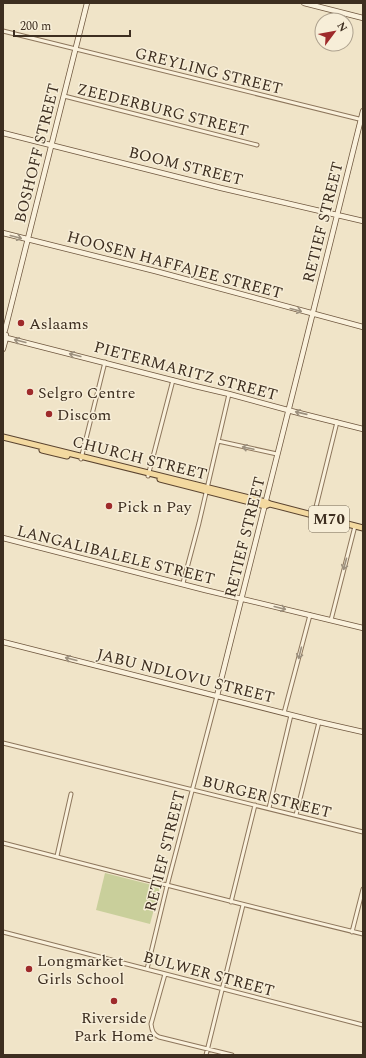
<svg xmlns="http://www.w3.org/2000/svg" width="366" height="1058" font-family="Spectral,serif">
<rect width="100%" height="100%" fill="#f0e4c8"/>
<path fill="#c9cf9b" d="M105,873L160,887L150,924L96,910Z"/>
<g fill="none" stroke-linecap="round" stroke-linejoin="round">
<g stroke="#8d765c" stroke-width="5">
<path id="street" d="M3,31L363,120
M64,96L257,145
M218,441L277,454
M81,459L105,362
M148,476L173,380
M314,515L337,422
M183,583L199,523L229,394
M331,620L355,526
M284,713L310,615
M3,743L363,832
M269,808L291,715
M296,815L319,722
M3,843C123,874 243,905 363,934
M57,856L71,794
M231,902L255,805
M3,932L363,1025
M352,932L363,889
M147,969L167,886L217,696
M165,974L151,1024C152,1031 153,1034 159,1037L232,1055
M206,1055L243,905"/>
</g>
<g stroke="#6f573f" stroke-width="6">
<path id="secondary" d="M304,3L363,18
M3,133L221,188L363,221
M3,233L155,271L363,327
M3,335L5,330L87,3
M3,337L195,386L229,394L295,412L363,429
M3,349L6,338V335
M3,538L205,590L363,628
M3,642L319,722L363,732
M217,696C267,501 314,306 363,111"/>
</g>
<g stroke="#5b4430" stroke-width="7">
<path id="primary" d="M3,437L266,502L270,504L363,528
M42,450L67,456
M160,479L265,506L270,504"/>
</g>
<use href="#street" stroke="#faf1dc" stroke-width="3"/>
<use href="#secondary" stroke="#faf1dc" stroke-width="4.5"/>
<use href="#primary" stroke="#f3d9a0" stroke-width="5"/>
</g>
<defs><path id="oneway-shaft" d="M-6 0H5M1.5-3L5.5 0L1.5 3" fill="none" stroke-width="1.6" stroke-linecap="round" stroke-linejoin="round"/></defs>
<g stroke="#9c907e">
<use href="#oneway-shaft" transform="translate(16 237) rotate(15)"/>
<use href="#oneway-shaft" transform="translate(296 310) rotate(15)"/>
<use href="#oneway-shaft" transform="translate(20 341) rotate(-166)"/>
<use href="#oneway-shaft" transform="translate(75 355) rotate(-166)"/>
<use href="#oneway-shaft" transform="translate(301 413) rotate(-167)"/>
<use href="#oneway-shaft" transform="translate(248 448) rotate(-168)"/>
<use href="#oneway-shaft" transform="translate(345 564) rotate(105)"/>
<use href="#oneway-shaft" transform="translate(280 608) rotate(14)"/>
<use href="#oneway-shaft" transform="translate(300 653) rotate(104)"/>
<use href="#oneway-shaft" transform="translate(71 659) rotate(-166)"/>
</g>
<g fill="#9e2a2b" stroke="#f7eed8" stroke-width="1.5">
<circle cx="21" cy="323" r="4"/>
<circle cx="30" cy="392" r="4"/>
<circle cx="49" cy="414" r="4"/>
<circle cx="109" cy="506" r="4"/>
<circle cx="29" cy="969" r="4"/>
<circle cx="114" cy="1001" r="4"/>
</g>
<g text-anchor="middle" stroke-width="3" stroke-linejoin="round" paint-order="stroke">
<rect fill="#f7eed8" stroke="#756857" stroke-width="1" x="309" y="506" width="40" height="26" rx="3"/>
<g font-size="15" font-weight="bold" fill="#3d2e20">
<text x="329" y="524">M70</text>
</g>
<g font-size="16" fill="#3d2e20" stroke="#f7eed8">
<text transform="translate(209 70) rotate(14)" y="6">GREYLING STREET</text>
<text transform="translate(163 109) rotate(14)" y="6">ZEEDERBURG STREET</text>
<text transform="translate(36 153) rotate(-76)" y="6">BOSHOFF STREET</text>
<text transform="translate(186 165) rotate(14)" y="6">BOOM STREET</text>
<text transform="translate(322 222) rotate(-76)" y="6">RETIEF STREET</text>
<text transform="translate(175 264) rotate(15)" y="6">HOOSEN HAFFAJEE STREET</text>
<text transform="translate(186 370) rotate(15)" y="6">PIETERMARITZ STREET</text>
<text transform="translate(140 457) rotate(14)" y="6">CHURCH STREET</text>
<text transform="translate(244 537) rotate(-76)" y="6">RETIEF STREET</text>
<text transform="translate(116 554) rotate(14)" y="6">LANGALIBALELE STREET</text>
<text transform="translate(186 675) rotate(14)" y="6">JABU NDLOVU STREET</text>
<text transform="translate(267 796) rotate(14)" y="6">BURGER STREET</text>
<text transform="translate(164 851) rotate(-76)" y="6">RETIEF STREET</text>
<text transform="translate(209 973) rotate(15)" y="6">BULWER STREET</text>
</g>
<g font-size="16" fill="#3d2e20" stroke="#f7eed8" text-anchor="start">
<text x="29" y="329">Aslaams</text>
<text x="38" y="398">Selgro Centre</text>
<text x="57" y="420">Discom</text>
<text x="117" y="512">Pick n Pay</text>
<text x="37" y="966">Longmarket<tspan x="37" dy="18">Girls School</tspan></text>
<text x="114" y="1023" text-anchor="middle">Riverside<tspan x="114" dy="18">Park Home</tspan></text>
</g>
</g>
<rect width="366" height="1058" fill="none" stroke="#3d2e20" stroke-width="8"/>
<g transform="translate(334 32) rotate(58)"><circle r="19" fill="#f7eed8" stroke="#ada18e"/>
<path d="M0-3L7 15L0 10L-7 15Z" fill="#9e2a2b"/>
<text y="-6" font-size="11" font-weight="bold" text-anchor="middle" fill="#3d2e20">N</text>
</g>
<path d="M14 30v6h116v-6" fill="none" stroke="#3d2e20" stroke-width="2"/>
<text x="20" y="30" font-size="12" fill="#3d2e20" stroke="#f7eed8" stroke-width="3" paint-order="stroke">200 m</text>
</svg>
